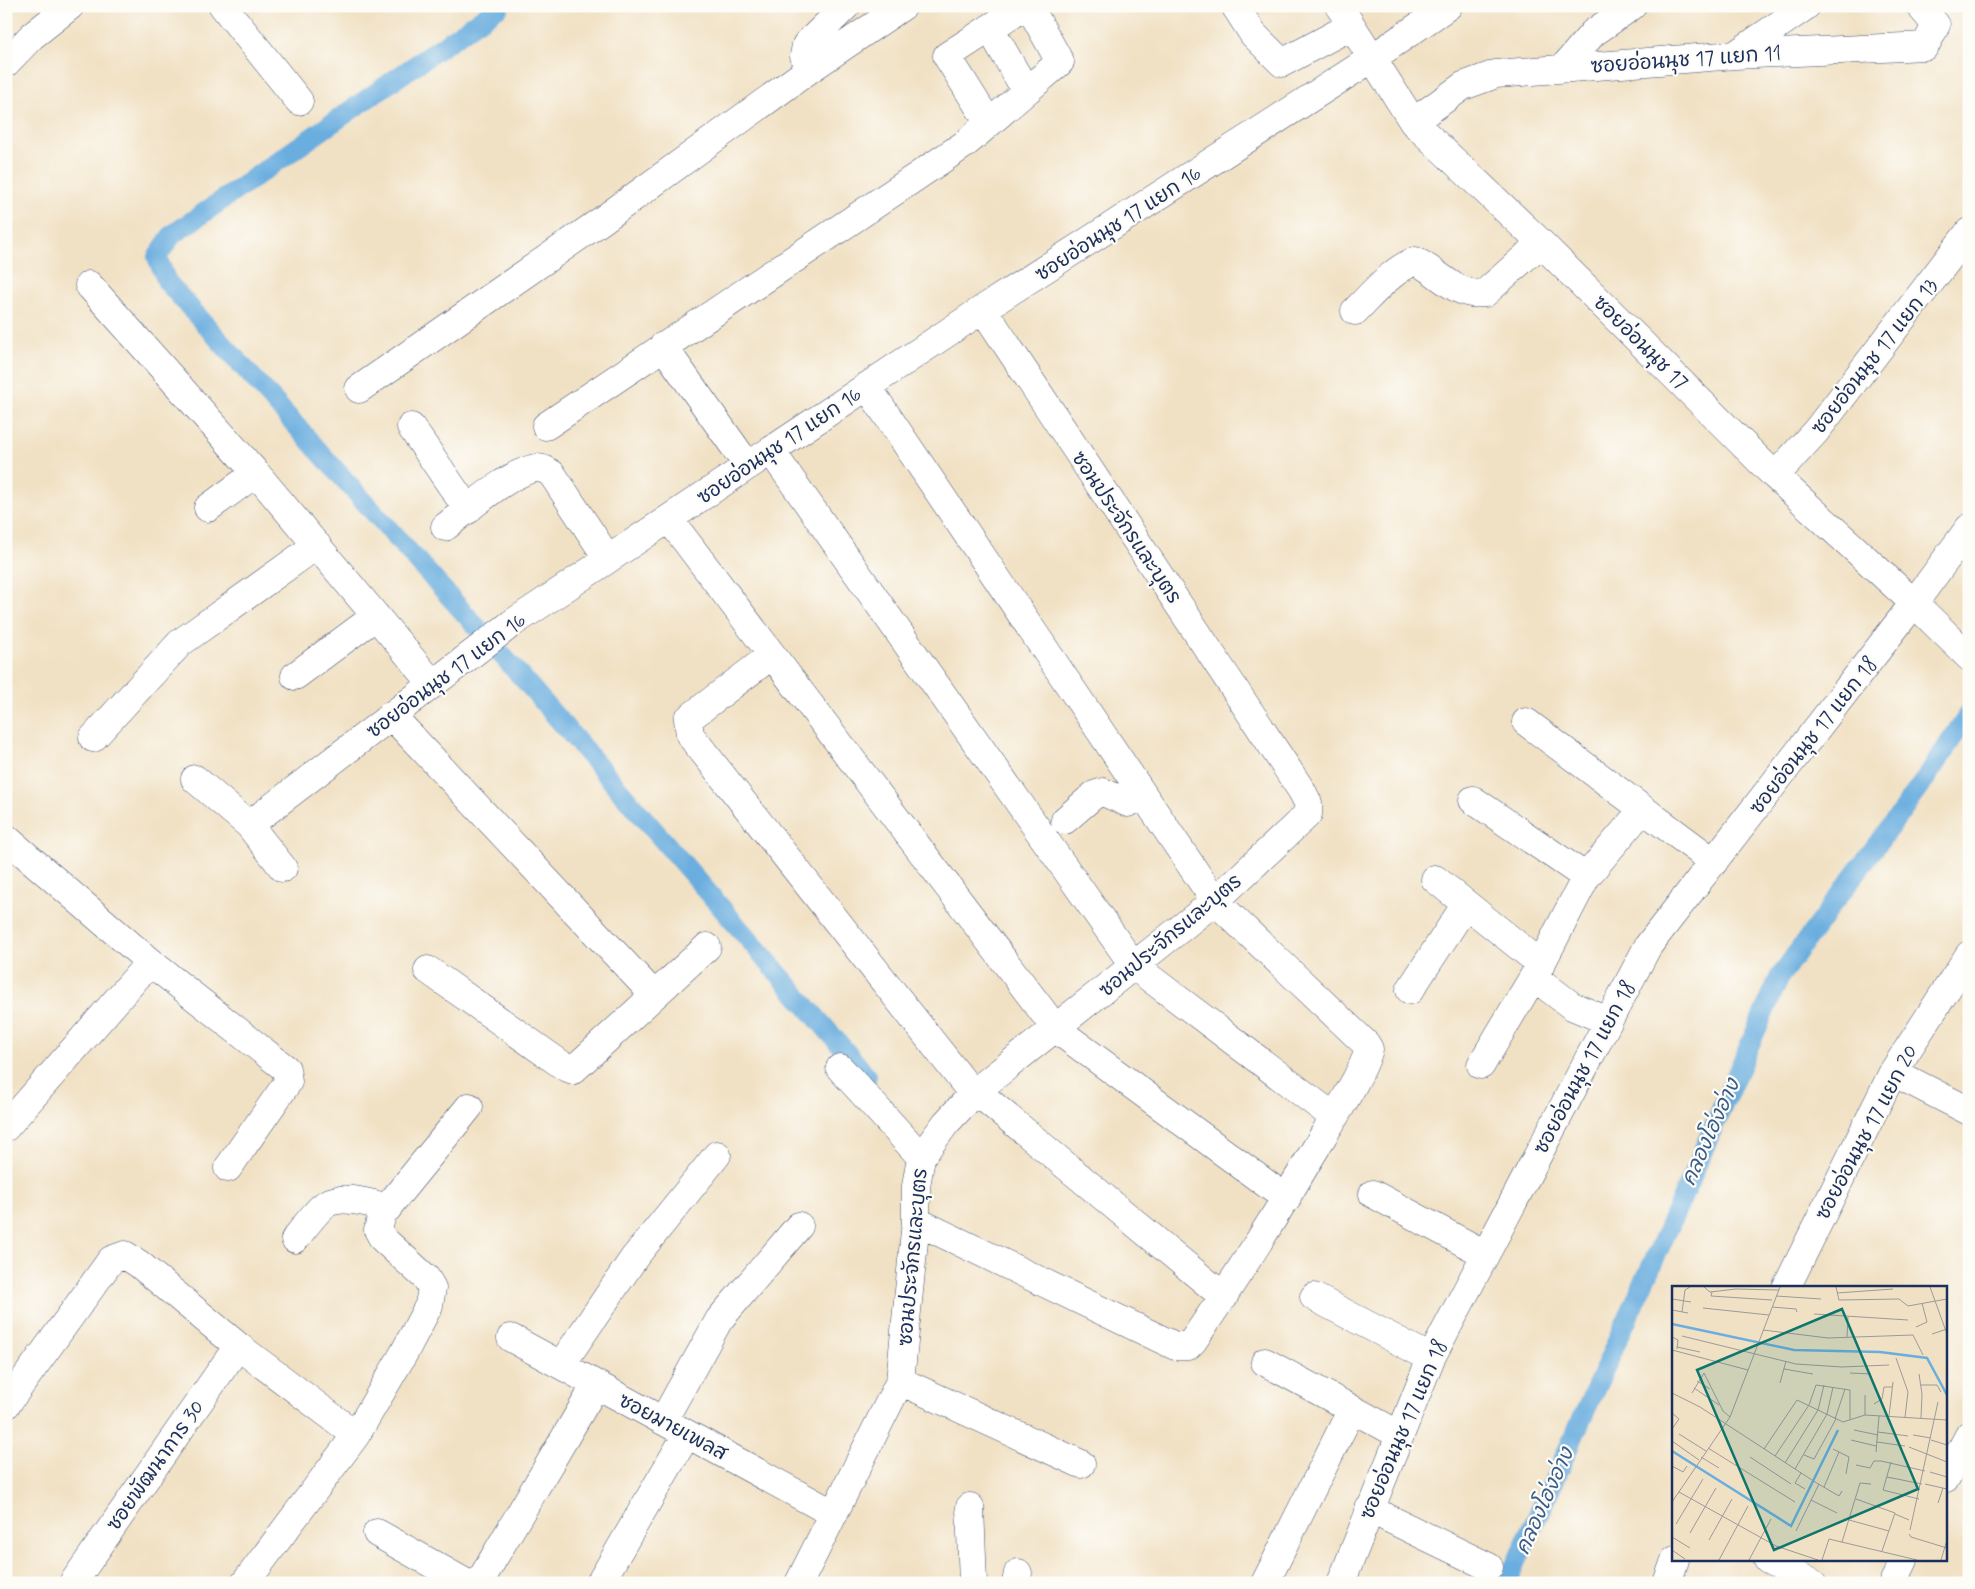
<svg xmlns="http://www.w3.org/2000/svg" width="1975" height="1589" font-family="Mynerve,'Playpen Sans Thai',sans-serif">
<rect width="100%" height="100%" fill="#fdfcf7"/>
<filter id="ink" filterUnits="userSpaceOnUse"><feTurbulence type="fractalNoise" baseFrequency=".02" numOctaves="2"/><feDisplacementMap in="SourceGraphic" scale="10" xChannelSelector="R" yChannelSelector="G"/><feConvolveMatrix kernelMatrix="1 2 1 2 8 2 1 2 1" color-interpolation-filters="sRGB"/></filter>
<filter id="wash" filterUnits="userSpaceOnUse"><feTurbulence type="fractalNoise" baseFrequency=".0096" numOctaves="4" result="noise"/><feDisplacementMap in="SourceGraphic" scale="20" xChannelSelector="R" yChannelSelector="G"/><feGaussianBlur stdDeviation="1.12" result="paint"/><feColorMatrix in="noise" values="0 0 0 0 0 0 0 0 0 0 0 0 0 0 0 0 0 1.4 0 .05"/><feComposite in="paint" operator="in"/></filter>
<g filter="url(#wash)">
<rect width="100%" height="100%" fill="#f1e1c4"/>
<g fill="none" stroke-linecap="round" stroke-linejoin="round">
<path stroke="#6aaedf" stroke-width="20" d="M500,6L172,235L157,257L167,282L526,682L867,1076
M1507,1583L1675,1214L1780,976L1926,778L1969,713"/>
</g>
</g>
<g filter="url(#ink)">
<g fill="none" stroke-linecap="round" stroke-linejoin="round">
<g stroke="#3b4a6d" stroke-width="29">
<path id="minor" d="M223,6L299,101
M1235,6L1253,34L1282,63L1351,26
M1339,6L1413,122L1541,243L1775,476L1914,603L1969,657
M990,28L1026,91
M1735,55L1806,6
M6,63L32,36L70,6
M1564,67L1593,33L1632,6
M810,69L804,56L806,45L846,6
M1413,122L1463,86L1496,74L1735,55L1925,46L1936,25L1920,6
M989,123L947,56L1024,6
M89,285L256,473L432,683
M1355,311C1372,294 1392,270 1415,261C1440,272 1456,298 1485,293L1541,243
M663,346L748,466
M867,386L1215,901L1366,1044L1369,1049C1363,1073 1336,1114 1323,1136C1282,1206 1239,1274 1193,1341L1188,1346H1175L916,1221
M359,389L601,221L810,69L903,6
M546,426L965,144L1060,62L1029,6
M411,427L468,510
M771,451L1134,966L1334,1117
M1775,476L1816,431L1969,232
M208,508L256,473
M669,519L1056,1029L1287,1199
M445,527C465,512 513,469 538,468C544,468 547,471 552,474L608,559
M772,655L688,719L690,735L973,1094
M295,676L376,616
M391,715L654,995
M1526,722L1714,862
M93,738L180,643L317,545
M195,779L249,825
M1473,800L1586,877
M1065,820L1094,795L1103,792L1128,803L1143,795
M6,838L150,962L286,1069L288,1082L228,1168
M283,868L249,825L511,624L983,309L1371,59L1448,6
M1435,879L1541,964
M428,970L565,1067L573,1070L707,947
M1534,977L1572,1006L1608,1021
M1410,990L1466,904
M1481,1065L1541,964L1586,877L1643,809
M840,1068L921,1157
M1893,1072L1969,1111
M976,1091L1224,1297
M6,1127L150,962
M1373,1194L1485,1254
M295,1239C304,1228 313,1215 323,1206C339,1193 370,1203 388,1208
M1786,1288L1893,1072L1969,955
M1314,1297L1431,1358
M511,1338L834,1514
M1265,1362L1400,1435
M561,1365L634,1258L717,1155
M900,1381L1081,1464
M6,1405L111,1260L125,1255L139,1264L238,1346L356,1435
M663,1421L719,1320L799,1226
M1946,1478L1969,1435
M970,1507L973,1583
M1369,1509L1489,1567
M377,1533L466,1583
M1768,1560L1812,1583
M73,1583L238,1346
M245,1583L356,1435L404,1353L429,1305L432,1288L426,1278L383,1239L378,1230L382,1214L469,1107
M479,1583L596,1385
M600,1583L687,1434
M799,1583L900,1381L916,1221V1186L921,1157L946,1123L976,1091L1215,901L1308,814V803L1302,791L983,309
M1016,1583L1018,1573
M1265,1583L1352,1409
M1341,1583L1431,1358L1648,946L1914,603L1969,528
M1667,1583L1675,1560
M1893,1583L1904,1560"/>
</g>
<use href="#minor" stroke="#fff" stroke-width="28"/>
</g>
</g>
<g text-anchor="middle" stroke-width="4.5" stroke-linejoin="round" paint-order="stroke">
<g font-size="20" fill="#1b2f5e" stroke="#fdfcf7">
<text transform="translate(1686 59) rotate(-4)" y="7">ซอยอ่อนนุช 17 แยก 11</text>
<text transform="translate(1118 223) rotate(-33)" y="7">ซอยอ่อนนุช 17 แยก 16</text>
<text transform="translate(1641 342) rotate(45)" y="7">ซอยอ่อนนุช 17</text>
<text transform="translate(1874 356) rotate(-52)" y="7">ซอยอ่อนนุช 17 แยก 13</text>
<text transform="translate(779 445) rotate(-34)" y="7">ซอยอ่อนนุช 17 แยก 16</text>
<text transform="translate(1127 527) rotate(56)" y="7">ซอนประจักรและบุตร</text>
<text transform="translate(446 675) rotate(-37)" y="7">ซอยอ่อนนุช 17 แยก 16</text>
<text transform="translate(1813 735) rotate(-52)" y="7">ซอยอ่อนนุช 17 แยก 18</text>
<text transform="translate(1170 935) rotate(-40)" y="7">ซอนประจักรและบุตร</text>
<text transform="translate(1584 1067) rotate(-62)" y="7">ซอยอ่อนนุช 17 แยก 18</text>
<text transform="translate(1866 1132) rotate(-62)" y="7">ซอยอ่อนนุช 17 แยก 20</text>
<text transform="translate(912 1257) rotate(-85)" y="7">ซอนประจักรและบุตร</text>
<text transform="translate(673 1426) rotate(28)" y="7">ซอยมายเพลส</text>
<text transform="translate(1403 1429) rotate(-67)" y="7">ซอยอ่อนนุช 17 แยก 18</text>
<text transform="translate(155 1465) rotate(-55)" y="7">ซอยพัฒนาการ 30</text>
</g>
<g font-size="21" font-style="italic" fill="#375b8b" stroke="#fdfcf7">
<text transform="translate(1710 1132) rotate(-66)" y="7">คลองโอ่งอ่าง</text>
<text transform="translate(1544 1501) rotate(-66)" y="7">คลองโอ่งอ่าง</text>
</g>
</g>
<g transform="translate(1672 1286)">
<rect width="275" height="275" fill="#f1e1c4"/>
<path fill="none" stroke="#6aaedf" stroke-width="2.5" d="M0,38L122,64L208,66L255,72L275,109M0,165L119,240L166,144"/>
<path fill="none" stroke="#9b9a9b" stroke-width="1" d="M32,1L38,6L64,3L107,4M164,1L167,14L227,13L236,20L275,13M258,1L275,48M40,6L39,10L100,14M165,7L221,3M104,10L149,13M0,13L19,16M100,21L124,23L125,26M31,22L97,29M0,24L16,27M10,26L13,4L18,1M142,28L236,34M244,41L255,36L250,17M91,44L156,52L241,49L251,69M260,48L275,43M10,50L124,78L170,81L217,79M0,51L6,54L5,63M175,51L176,31M5,61L28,66M0,64L76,84M224,72L236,106L233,131M112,83L141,88M178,87L199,88M247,88L250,108L249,132M25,95L38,103M108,97L114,75M249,99H265L269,106M22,102L47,119M0,107L28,121L143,196L167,210L170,205M20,107L32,87L51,125L58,131M202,118L210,113L212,101H220M0,127L7,133L0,143M193,129V109M217,130L221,96M163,133L173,103M182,144L206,149M206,146L236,150M7,148L34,165M241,149L259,152M179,154L204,160M259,154L275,159M0,155L27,174M205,156L233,160M237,161L275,176M36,162L123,216M92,163L125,114L171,136L193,129L275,134M161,163L177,171L174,188M204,166L207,130M132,169L142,173L164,133M103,170L137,119L144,99L178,104V134M29,171L47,182M78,171L119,198M219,176L211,204L247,213M113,177L146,124L152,99M184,179L198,182L202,175H209L253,185M0,180L11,186L15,180M123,183L155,128L161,101M258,186L275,191M129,187L123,197L133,203M215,191L250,198M253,198L275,203M152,201L167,166M7,206L104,260L146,274M184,213L223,227L210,265M139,214L165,227M0,216L58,131L108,1M266,217L271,202M223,228L237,234M177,234L217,245M4,238L31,193M238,244L266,116M124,245L147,198M18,247L44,202M237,248L239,251L275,262M0,251L18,262M37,254L60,213M170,256L188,197L199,198M0,264L13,273M47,274L76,220M77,274L99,233M150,274L157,253L245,274M269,274L275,254"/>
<path fill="#0f766e" fill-opacity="0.15" stroke="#0f766e" stroke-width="2.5" d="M170,23L246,203L102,264L25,84Z"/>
<rect width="275" height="275" fill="none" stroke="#1b2f5e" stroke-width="2.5"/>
</g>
<rect width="1975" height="1589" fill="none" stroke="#fdfcf7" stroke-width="25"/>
</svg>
